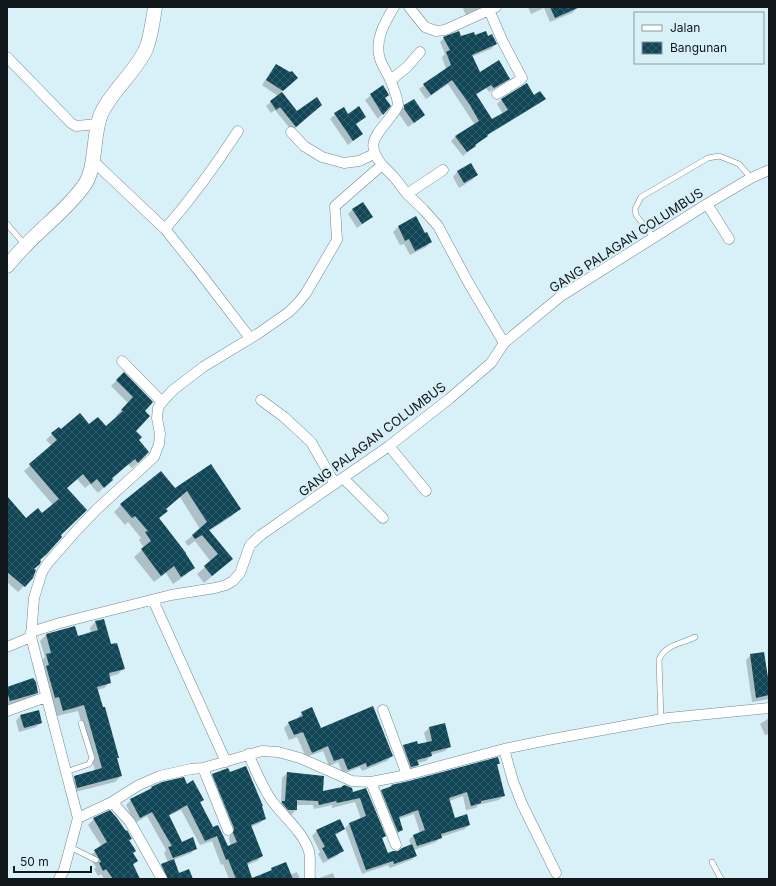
<svg xmlns="http://www.w3.org/2000/svg" width="776" height="886" font-family="Inter,sans-serif">
<defs>
<pattern id="building-cross-hatch" width="8" height="8" patternUnits="userSpaceOnUse"><rect width="8" height="8" fill="#114656"/><path d="M0 0l8 8M0 8l8-8" fill="none" stroke="#325d6a"/></pattern>
</defs>
<rect width="100%" height="100%" fill="#d8f0f8"/>
<path fill="#0003" d="M464,7H482L466,15L463,9Z
M528,7H576L577,8L572,13L550,22L544,8L531,14Z
M475,36L488,37L496,44L491,49L471,57L479,73L509,78L504,83L489,92L486,88L476,95L492,121L503,114L497,104L501,100L526,84L534,96L544,99L540,103L486,136L463,156L451,141L456,136L475,125L448,84L426,99L419,89L446,69L442,57L445,54L440,42L444,38Z
M276,65L292,83L281,92L296,113L321,105L292,131L275,110L271,113L266,106L278,96L262,85L272,70Z
M383,86L384,98L389,106L378,119L365,100Z
M405,106L424,115L408,127L399,114L400,111Z
M335,114L365,116L355,125L361,134L348,145L330,119Z
M470,164L477,175L472,180L459,188L453,177L457,172Z
M353,209L372,217L357,228L348,214Z
M416,218L425,234L431,242L426,247L410,255L404,244L400,245L393,232L398,227Z
M124,373L144,411L135,431L142,459L132,468L128,464L98,493L90,484L85,488L77,479L67,488L60,535L33,569V577L18,592L7,582V497L26,519L42,515L53,505L24,471L52,446L46,440L52,434L60,430L89,426L105,427L117,417L116,416L128,403L111,386Z
M211,466L239,509L232,516L209,531L232,559L204,583L197,574L211,562L195,541L188,546L185,542L200,529L180,497L166,509L159,518L193,568L186,575L173,584L166,573L154,582L134,557L144,548L139,540L141,538L128,522L125,525L114,512L121,505L175,489Z
M95,622L124,668L118,674L109,677L110,682L104,688L97,690L118,758L116,759L121,776L115,782L71,793L68,783L74,777L95,771L78,711L57,716L53,702L49,703L41,661L45,657L40,641L46,635L75,627L77,637L91,633L90,628Z
M751,655L769,685V699L752,702L746,660Z
M7,688L37,693L32,698L7,705Z
M302,713L320,729L392,756L387,761L362,771L360,767L343,774L338,762L329,766L323,751L306,757L297,737L289,740L284,728L289,723L297,719Z
M20,716L41,723L36,727L19,732L16,721Z
M769,718V734L765,735L760,724Z
M429,728L450,746L445,751L431,755L426,761L417,763L418,765L413,770L406,771L399,751L403,746L417,745L427,743L424,733Z
M499,764L497,765L504,795L499,800L478,805L476,808L466,810L463,796L449,801L454,819L469,825L465,829L441,837L436,842L414,850L416,856L411,860L390,868L388,865L362,874L345,828L350,823L361,819L355,802L332,808V805L314,809L313,805H296V810L291,815L283,814L278,807L281,804L282,778L287,773L322,792L341,788L342,787L352,793L366,789L384,836L382,839L387,854L398,852L411,845L409,840L414,835L420,833L414,814L399,819L402,830L397,834L393,836L377,795L382,790L392,786Z
M213,775L265,818L260,823L251,827L262,856L257,861L247,865L252,879L267,873L272,869L290,875L297,872L300,879H229L223,864L221,865L212,841L200,845L181,810L168,816L182,843L196,848L191,853L173,860L179,874L192,879H162L157,870L162,865L168,862L164,853L166,850L147,816L135,823L126,805L131,800L148,791L151,788L162,783L187,785L203,800L200,803L213,828L228,847L231,846L229,839L230,833L208,780Z
M110,811L131,838L128,841L132,853L137,861L132,866L140,879H104L101,874L98,876L94,869L96,867L89,856L102,847L88,825L94,819Z
M344,829L335,836L342,851L337,856L323,863L318,854L320,852L312,836L317,831Z
M333,873L335,879H317Z"/>
<path fill="url(#building-cross-hatch)" d="M550,7H580L555,18Z
M459,31L461,36L474,32L475,35L486,31L488,36L492,34L497,44L472,55L480,72L499,60L510,79L494,88L491,85L476,94L492,119L508,110L501,99L527,83L534,95L540,91L546,99L487,135L488,136L475,145L476,146L467,152L455,136L479,121L470,105L452,80L431,95L423,84L451,65L446,52L450,50L443,37Z
M276,64L290,72L292,71L298,78L283,91L266,80Z
M383,85L389,95L385,98L391,106L383,115L370,94Z
M282,92L297,111L317,97L322,105L296,127L280,107L276,110L270,101Z
M414,99L425,115L414,123L404,109V105Z
M359,106L366,117L356,124L363,134L353,141L334,113L344,107L348,114Z
M471,163L478,175L464,183L457,171Z
M363,202L373,217L362,224L352,209Z
M416,216L425,233L427,232L432,242L415,251L409,239L405,241L398,226Z
M124,372L153,402L145,411L150,416L136,431L142,437L139,440L149,452L138,463L135,459L112,478L113,480L104,488L97,479L91,484L83,474L67,488L87,510L61,535L62,537L47,554L40,560L41,561L40,564L34,569L36,570L33,578L25,587L7,572V496L26,518L38,508L42,513L59,499L29,464L57,440L51,433L59,427L61,429L80,413L89,424L98,417L106,426L123,411L121,410L133,397L116,380Z
M211,464L241,509L209,530L233,559L212,576L204,566L218,554L202,535L195,539L192,535L207,522L187,491L166,509L168,511L159,518L186,553V554L195,568L181,577L174,566L161,576L141,549L151,541L145,532L148,531L135,516L132,518L120,504L161,471L175,488Z
M104,619L111,644L117,643L125,669L109,673L111,683L97,687L103,707H105L119,758H117L122,776L77,788L74,776L102,768L84,705L63,711L59,697L55,698L46,666L49,665L46,654L51,653L46,634L75,626L78,636L98,630L95,621Z
M764,652L769,684V695L756,698L750,654Z
M33,678L36,682L38,693L10,701L7,692V687Z
M373,706L393,756L367,767L366,763L348,770L343,758L334,761L328,746L312,753L303,732L294,735L288,722L303,716L301,712L312,707L321,728Z
M39,710L42,723L24,728L20,715Z
M445,723L451,747L431,752L432,756L417,760L419,765L411,767L403,745L417,741L418,744L432,741L429,727Z
M498,757L500,764H497L505,796L481,801V803L471,806L467,792L449,798L455,818L467,814L470,825L441,834L442,838L417,846L413,835L425,830L418,810L399,817L403,830L398,832L381,790L392,786L391,785L409,781Z
M246,766L263,806H262L266,819L251,825L263,856L247,863L252,878L272,870L271,868L286,862L293,879H236L228,859L226,860L217,836L205,841L187,805L169,815L182,842L193,837L197,849L173,858L168,847L172,846L152,812L140,818L130,799L152,788L151,787L162,782L184,777L187,784L193,780L204,800L200,802L213,827L218,825L228,846L237,842L233,833L234,828L212,774L228,768L230,772Z
M287,772L324,776L323,791L342,787V786L345,785L352,788L353,792L366,788L386,836L382,838L388,853L393,851H398L402,848L412,844L417,856L394,864L393,861L366,870L349,823L366,816L360,798L337,803L336,801L319,805L318,801L297,800V810H288L282,803V801H285Z
M110,810L117,818L126,831L127,830L132,839L129,840L136,851L133,853L138,861L133,864L140,879H113L106,869L103,871L99,863L101,862L94,850L107,842L93,818Z
M340,819L345,829L335,834L344,851L328,859L322,848L325,847L316,830Z
M174,859L179,873L189,869L193,879H168L161,864Z"/>
<g fill="none" stroke-linecap="round" stroke-linejoin="round">
<g stroke="#738890" stroke-width="6">
<path id="service" d="M7,224L25,245
M654,238L636,215L635,209L641,197L708,158L719,156L739,164L751,178
M661,720L659,660C665,644 682,644 695,637
M66,772L89,764L92,758L81,723
M70,847L96,860
M712,862L721,879"/>
</g>
<g stroke="#738890" stroke-width="11">
<path id="minor" d="M409,7L425,27L436,31L445,30L496,7
M489,10L503,42L522,78L520,80L497,94
M7,57L71,123L76,126L98,124
M391,80L407,67L420,52
M291,132L304,146L322,157L344,163L359,161L374,154
M92,160L165,229L201,274L250,338
M382,165C364,143 377,135 392,115C394,112 397,109 398,105C398,98 394,90 392,84C389,75 383,68 380,59C374,40 385,22 394,7
M407,194L443,170
M707,204L729,239
M165,229C192,198 216,165 238,131
M122,361L162,402
M261,400L284,417L311,442L335,484
M389,446L426,491
M343,478L383,518
M153,600L226,762
M31,632L60,623L171,595L215,588L226,585L233,581L240,573L250,545L261,535L389,446L449,399L491,363L504,343L561,296L707,204L751,178L769,170
M7,647L31,637
M383,710L407,775
M7,711L46,697
M504,749L513,781L522,804L556,873
M248,754C256,770 262,787 272,801C284,817 303,832 309,851C311,860 309,870 310,879
M203,768L228,830
M371,782L396,845
M112,802L130,822L162,879
M78,818L31,637L34,598L42,572L48,563L76,531L97,509L154,457L159,444L160,434L157,418L158,408L162,402L173,390L203,367L259,333L289,312L298,303L306,293L337,240L335,206L382,165L394,177L407,194L423,209L438,226L468,282L504,343
M59,879L64,870L78,818L112,802L139,785L160,776L191,769L203,768L262,751L278,752L300,758L352,781L371,782L407,775L504,749L553,739L668,718L769,708"/>
</g>
<g stroke="#738890" stroke-width="15">
<path id="secondary" d="M7,266C13,259 19,252 25,246C44,226 67,209 83,187C97,170 92,136 101,114C112,90 135,73 146,49C151,36 153,21 155,7"/>
</g>
<use href="#service" stroke="#fff" stroke-width="5"/>
<use href="#minor" stroke="#fff" stroke-width="10"/>
<use href="#secondary" stroke="#fff" stroke-width="14"/>
</g>
<g text-anchor="middle" stroke-width="4" stroke-linejoin="round" paint-order="stroke">
<g font-size="13" fill="#10181b" stroke="#d8f0f8">
<text transform="translate(626 240) rotate(-33)" y="5">GANG PALAGAN COLUMBUS</text>
<text transform="translate(372 439) rotate(-37)" y="5">GANG PALAGAN COLUMBUS</text>
</g>
</g>
<rect width="776" height="886" fill="none" stroke="#10181b" stroke-width="16"/>
<rect x="634" y="12" width="130" height="52" fill="#d8f0f8" stroke="#889aa0"/>
<rect x="642" y="25" width="20" height="6" fill="#ffffff" stroke="#889aa0"/>
<text x="670" y="32" font-size="12" fill="#10181b">Jalan</text>
<rect x="642" y="42" width="20" height="12" fill="url(#building-cross-hatch)" stroke="#889aa0"/>
<text x="670" y="52" font-size="12" fill="#10181b">Bangunan</text>
<path d="M14 866v6h77v-6" fill="none" stroke="#10181b" stroke-width="2"/>
<text x="20" y="866" font-size="12" fill="#10181b" stroke="#d8f0f8" stroke-width="3" paint-order="stroke">50 m</text>
</svg>
